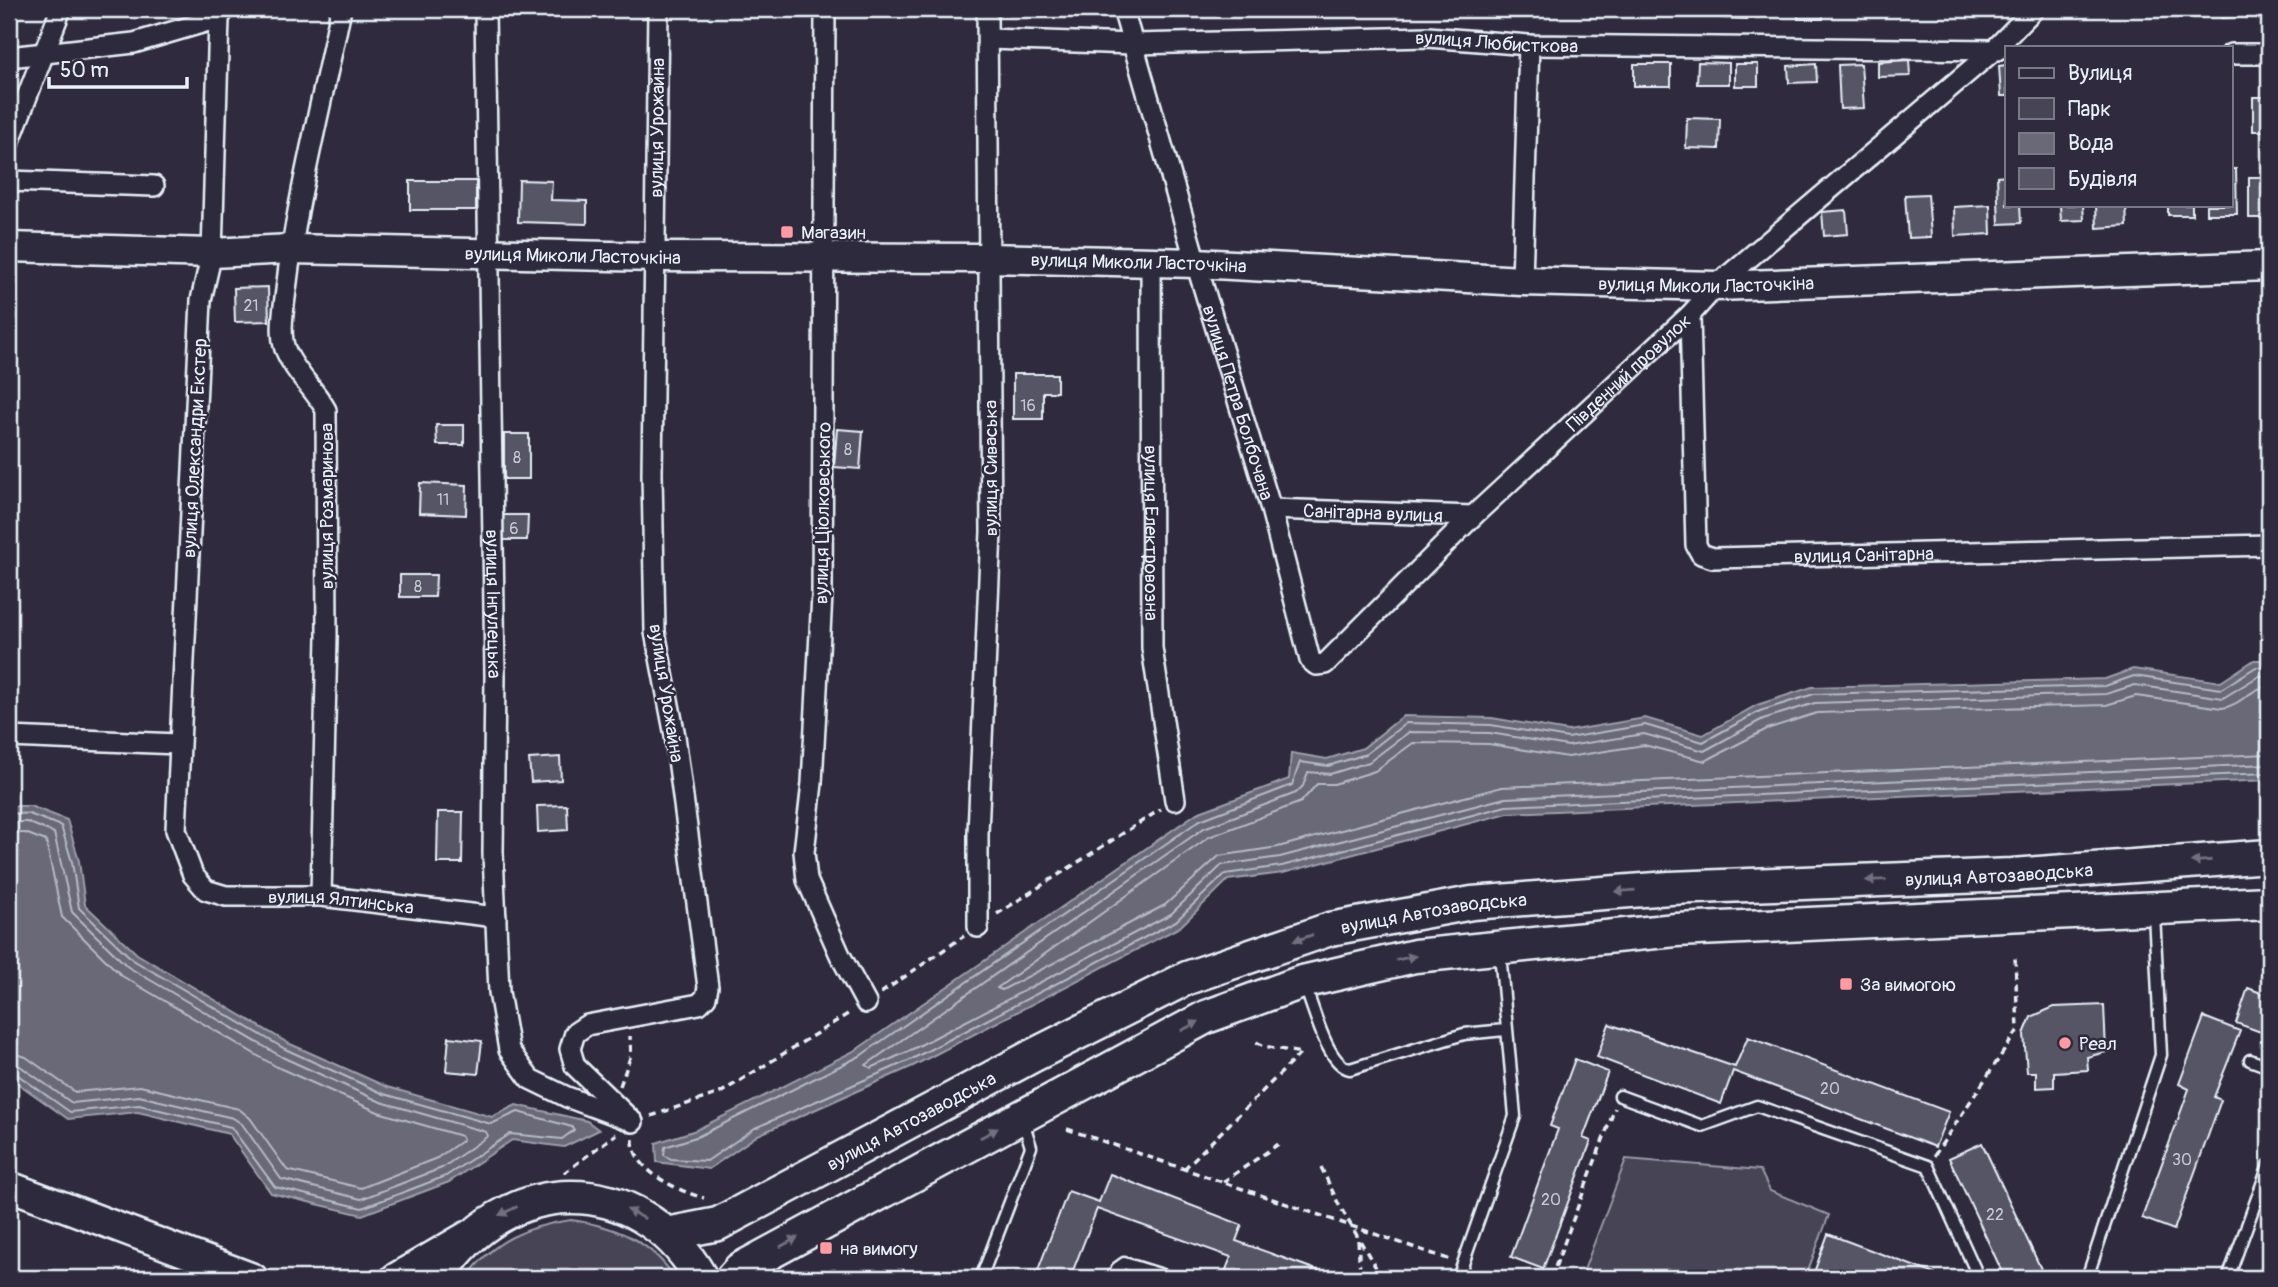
<svg xmlns="http://www.w3.org/2000/svg" width="2278" height="1287" font-family="Pangolin,sans-serif">
<rect width="100%" height="100%" fill="#2f2a3d"/>
<filter id="ink" filterUnits="userSpaceOnUse"><feTurbulence type="fractalNoise" baseFrequency=".0143" numOctaves="2"/><feDisplacementMap in="SourceGraphic" scale="14" xChannelSelector="R" yChannelSelector="G"/><feConvolveMatrix kernelMatrix="1 2 1 2 8 2 1 2 1" color-interpolation-filters="sRGB"/></filter>
<g filter="url(#ink)">
<path fill="#464455" stroke="#979aa6" stroke-width="2" d="M1626,1159L1760,1170L1770,1191L1829,1215L1805,1278H1581Z
M571,1220C615,1226 650,1240 675,1278H467C492,1240 528,1226 571,1220Z"/>
<path fill="#696978" stroke="#9c9fab" stroke-width="2" d="M2254,660H2269V780L1508,813L1283,873L1228,880L1180,927L913,1066L758,1135L709,1169L657,1162L656,1143L696,1130L856,1050L1197,813L1289,779L1291,753L1327,759L1363,748L1403,716L1492,718L1568,731L1645,718L1703,735L1757,705L1812,687L2105,679L2133,669L2221,682Z
M9,806H30L67,820L79,861L85,905L137,954L288,1043L387,1087L492,1117L516,1105L587,1121L599,1130L564,1147L512,1140L449,1182L362,1215L271,1193L229,1134L138,1112L68,1119L9,1077Z"/>
<g fill="none" stroke-linecap="round" stroke-linejoin="round">
<path stroke="#b5bbc5" stroke-width="2" d="M2269,667H2256L2221,689L2134,676L2105,686L1814,694L1760,711L1703,742L1645,725L1568,738L1491,725L1406,723L1366,754L1328,766L1300,762L1292,785L1200,820L860,1056L699,1136L665,1147L664,1155L671,1159L707,1161L755,1128L910,1060L1176,921L1225,874L1282,866L1506,806L2269,773
M2269,676H2259L2223,698L2135,685L2106,694L1815,703L1763,719L1704,751L1644,734L1568,746L1490,733L1409,732L1369,762L1330,774L1308,772L1303,786L1296,793L1204,828L866,1065L871,1068L907,1052L1171,914L1222,865L1280,857L1505,798L2269,764
M2269,686C2252,687 2240,706 2222,708L2136,696L2106,705L1817,713L1767,729L1705,761L1644,745L1568,757L1489,744L1413,743L1375,771L1334,784H1317L1301,802L1209,837L997,988L1002,990L1165,905L1219,856L1278,847L1502,787L2269,754
M9,813L29,814L61,826L72,862L79,908L133,960L285,1049L384,1094L491,1124L518,1112L572,1127L574,1130L562,1139L510,1134L446,1176L362,1208L275,1187L231,1127L139,1105L70,1112L15,1073L9,1072
M9,822H27L54,833L72,912L128,967L282,1057L381,1102L486,1132L488,1136L442,1168L361,1199L281,1179L242,1124L233,1118L139,1096L72,1103L20,1066L9,1063
M9,833H25L46,841L62,917L122,976L277,1067L378,1112L461,1136L463,1140L437,1158L361,1188L287,1170L250,1118L239,1109L140,1086L75,1092L26,1057L9,1052"/>
</g>
<path fill="#575565" stroke="#e8f1f8" stroke-width="2" d="M1722,9H1746V19L1722,18Z
M1798,9H1823V19H1798Z
M1989,9H2013L2012,15H1989Z
M2222,9H2243V16L2222,18Z
M1909,60L1910,76L1878,77V62Z
M1698,62L1729,63V84H1697Z
M1634,64H1671V86H1634Z
M1735,64H1758V86H1735Z
M1816,64L1817,82L1789,83L1788,66Z
M1861,64L1864,108L1840,109L1838,65Z
M2007,65V96H2001L1999,66Z
M2253,97H2269V131H2253Z
M1687,118L1720,119L1719,149L1686,148Z
M2231,169H2236L2237,214H2206V205H2231Z
M2007,175V205H2020L2021,223L1999,224L1997,176Z
M2249,177H2269V218H2249Z
M519,180L552,181L551,200L587,201V224L518,222Z
M410,181H476V210H410Z
M1928,194L1931,237L1908,238L1905,195Z
M1990,205L1991,234L1955,236L1954,207Z
M2060,205H2083L2084,220L2061,221Z
M2096,205H2126L2127,226L2097,228Z
M2168,205H2192V215H2168Z
M1846,210L1848,234L1824,236L1822,212Z
M268,287L269,321L235,322L234,288Z
M1013,374H1057V392H1043V419H1013Z
M436,425H464V445H437Z
M837,429L863,431L860,469L834,467Z
M504,434H529V479H504Z
M420,483L467,485L466,515L419,513Z
M501,515H528L527,540H501Z
M400,575H436L435,597H400Z
M560,757L561,780L531,782L529,759Z
M567,805L568,830L538,832L537,806Z
M438,812H463L462,863H437Z
M2248,988L2269,996V1035L2236,1023Z
M2104,1005L2106,1052L2087,1057L2088,1070L2054,1072V1087L2036,1088V1072H2027L2024,1034L2031,1017L2054,1007Z
M2204,1017L2240,1031L2214,1097L2221,1100L2174,1230L2142,1218L2189,1089L2179,1084Z
M1609,1024L1735,1067L1748,1037L1949,1112L1935,1147L1733,1071L1721,1104L1597,1057Z
M449,1037L482,1041L478,1074L446,1071Z
M1575,1059L1608,1072L1583,1138L1591,1141L1543,1269L1511,1257L1558,1129L1550,1126Z
M1982,1143L2041,1269L2022,1278H2005L1949,1158Z
M1110,1174L1242,1225L1236,1241L1339,1278H1233L1224,1275L1231,1257L1097,1209L1070,1278H1035L1068,1191L1099,1202Z
M1828,1234L1935,1274L1934,1278H1812Z
M2264,1258L2269,1261V1278H2256Z"/>
<g fill="none" stroke-linecap="round" stroke-linejoin="round">
<g stroke="#e8f1f8" stroke-width="15">
<path id="lane" d="M1305,987C1314,1008 1327,1065 1350,1069L1464,1034L1505,1030
M2250,1060L2269,1067
M1620,1096L1702,1126L1757,1106L1928,1166L1979,1278
M981,1278L1031,1147L1023,1121
M1113,1278L1117,1268L1124,1263L1172,1278
M1458,1278L1515,1116L1500,953
M2087,1278L2161,1055L2154,913
M2228,1278L2269,1165"/>
</g>
<g stroke="#e8f1f8" stroke-width="24">
<g id="street">
<path id="s1" d="M485,9L495,676L493,853L499,992L509,1050L530,1079L567,1097L626,1119"/>
<path d="M825,9L822,595L812,783L804,852L807,880L840,955L866,1003"/>
<path id="s2" d="M1123,9L1196,263L1271,509L1310,660L1316,665L1325,664L1473,516L1690,315L1716,286L1994,50L2034,9"/>
<path id="s3" d="M219,18L212,253L201,300L176,830L193,875L206,890L226,896H321L496,917"/>
<path id="s4" d="M988,39L1134,44L1428,37L1529,45L1998,50"/>
<path d="M2231,54H2269"/>
<path d="M9,57L134,43L219,18L225,9"/>
<path d="M9,143L61,9"/>
<path d="M9,181L154,186"/>
<path id="s5" d="M1151,263L1152,648L1175,800"/>
<path d="M1522,281L1529,45"/>
<path id="s6" d="M1690,315L1696,545L1701,554L1713,558L2269,545"/>
<path id="s7" d="M1271,509L1473,516"/>
<path d="M9,737L178,744"/>
<path d="M321,896L327,636L326,410C314,388 294,372 285,349C279,332 284,307 286,290C297,196 322,102 341,9"/>
<path d="M978,927V833L991,532L987,9"/>
<path id="s8" d="M633,1122L575,1066L570,1049L575,1033L587,1025L699,1004L706,997L708,987L675,736L655,632L652,474L658,9"/>
</g>
</g>
<g stroke="#e8f1f8" stroke-width="33">
<g id="secondary">
<path id="s9" d="M9,247L212,253L291,249L655,257L989,258L1196,263L1522,281L1716,286L2269,266"/>
<path d="M9,1186L253,1278"/>
<path d="M395,1278L467,1236"/>
</g>
</g>
<g stroke="#e8f1f8" stroke-width="37">
<g id="primary">
<path id="s10" d="M667,1234L718,1224L1034,1055L1187,978L1330,929L1472,903L1670,888L2012,875L2269,856"/>
<path d="M438,1278C503,1172 638,1168 701,1278"/>
<path d="M732,1278L740,1269L1206,1017L1302,982L1415,956L1676,930L2269,903"/>
</g>
</g>
<path stroke="#e8f1f8" stroke-width="3.5" stroke-dasharray="7 5" stroke-linecap="butt" d="M997,914L1161,809
M881,993L964,936
M620,1086L631,1055L630,1036
M651,1116L720,1093L851,1012
M1067,1129L1451,1260
M633,1139C632,1171 679,1191 704,1198
M1934,1156L2018,1030L2015,957
M1321,1167L1339,1205L1382,1278
M1184,1169L1301,1053L1264,1046L1252,1040
M564,1173L616,1134
M1223,1182L1280,1143
M1358,1240L1360,1273
M1551,1278L1615,1108"/>
<use href="#lane" stroke="#2f2a3d" stroke-width="10"/>
<use href="#street" stroke="#2f2a3d" stroke-width="19"/>
<use href="#secondary" stroke="#2f2a3d" stroke-width="28"/>
<use href="#primary" stroke="#2f2a3d" stroke-width="32"/>
</g>
<defs><path id="oneway-solid" d="M-6-.8H1V-3.2L6.5 0L1 3.2V.8H-6Z" transform="scale(1.75)"/></defs>
<g fill="#70707e">
<use href="#oneway-solid" transform="translate(2201 861) rotate(176)"/>
<use href="#oneway-solid" transform="translate(1876 880) rotate(178)"/>
<use href="#oneway-solid" transform="translate(1625 891) rotate(175)"/>
<use href="#oneway-solid" transform="translate(1303 938) rotate(161)"/>
<use href="#oneway-solid" transform="translate(1406 958) rotate(-12)"/>
<use href="#oneway-solid" transform="translate(1190 1026) rotate(-28)"/>
<use href="#oneway-solid" transform="translate(989 1133) rotate(-29)"/>
<use href="#oneway-solid" transform="translate(508 1211) rotate(155)"/>
<use href="#oneway-solid" transform="translate(636 1214) rotate(-153)"/>
<use href="#oneway-solid" transform="translate(789 1242) rotate(-29)"/>
</g>
</g>
<g fill="#ff9aa2" stroke="#2f2a3d" stroke-width="2.5">
<rect x="780" y="225" width="14" height="14" rx="3.5"/>
<rect x="1839" y="977" width="14" height="14" rx="3.5"/>
<circle cx="2065" cy="1043" r="7"/>
<rect x="819" y="1241" width="14" height="14" rx="3.5"/>
</g>
<g text-anchor="middle" stroke-width="5" stroke-linejoin="round" paint-order="stroke">
<g font-size="16" fill="#c4cad3">
<text x="251" y="311">21</text>
<text x="1028" y="411">16</text>
<text x="848" y="455">8</text>
<text x="517" y="463">8</text>
<text x="443" y="505">11</text>
<text x="514" y="534">6</text>
<text x="418" y="592">8</text>
<text x="1830" y="1094">20</text>
<text x="2182" y="1165">30</text>
<text x="1551" y="1205">20</text>
<text x="1995" y="1220">22</text>
</g>
<g font-size="19" fill="#e8f1f8" stroke="#2f2a3d">
<text dy="7" stroke="none"><textPath href="#s4" startOffset="509">вулиця Любисткова</textPath></text>
<text dy="7" stroke="none"><textPath href="#s8" startOffset="1127">вулиця Урожайна</textPath></text>
<text dy="7" stroke="none"><textPath href="#s9" startOffset="564">вулиця Миколи Ласточкіна</textPath></text>
<text dy="7" stroke="none"><textPath href="#s9" startOffset="1130">вулиця Миколи Ласточкіна</textPath></text>
<text dy="7" stroke="none"><textPath href="#s9" startOffset="1698">вулиця Миколи Ласточкіна</textPath></text>
<text dy="7" stroke="none"><textPath href="#s2" startOffset="1115">Південний провулок</textPath></text>
<text dy="7" stroke="none"><textPath href="#s2" startOffset="410">вулиця Петра Болбочана</textPath></text>
<text transform="translate(194 448) rotate(-87)" y="7">вулиця Олександри Екстер</text>
<text transform="translate(990 468) rotate(-90)" y="7">вулиця Сиваська</text>
<text transform="translate(326 506) rotate(-90)" y="7">вулиця Розмаринова</text>
<text transform="translate(822 513) rotate(-89)" y="7">вулиця Ціолковського</text>
<text dy="7" stroke="none"><textPath href="#s7" startOffset="102">Санітарна вулиця</textPath></text>
<text dy="7" stroke="none"><textPath href="#s5" startOffset="270">вулиця Електровозна</textPath></text>
<text dy="7" stroke="none"><textPath href="#s6" startOffset="404">вулиця Санітарна</textPath></text>
<text dy="7" stroke="none"><textPath href="#s1" startOffset="595">вулиця Інгулецька</textPath></text>
<text transform="translate(667 693) rotate(81)" y="7">вулиця Урожайна</text>
<text dy="7" stroke="none"><textPath href="#s10" startOffset="1405">вулиця Автозаводська</textPath></text>
<text dy="7" stroke="none"><textPath href="#s3" startOffset="1018">вулиця Ялтинська</textPath></text>
<text dy="7" stroke="none"><textPath href="#s10" startOffset="838">вулиця Автозаводська</textPath></text>
<text dy="7" stroke="none"><textPath href="#s10" startOffset="271">вулиця Автозаводська</textPath></text>
</g>
<g font-size="19" fill="#e8f1f8" stroke="#2f2a3d" text-anchor="start">
<text x="801" y="239">Магазин</text>
<text x="1860" y="991">За вимогою</text>
<text x="2079" y="1050">Реал</text>
<text x="840" y="1255">на вимогу</text>
</g>
</g>
<rect width="2278" height="1287" fill="none" stroke="#2f2a3d" stroke-width="35"/>
<rect x="18" y="18" width="2243" height="1252" fill="none" stroke="#e8f1f8" stroke-width="2.5" filter="url(#ink)"/>
<rect x="2005" y="46" width="228" height="161" fill="#2f2a3d" stroke="#797a88" stroke-width="2"/>
<rect x="2019" y="68" width="35" height="10" fill="#2f2a3d" stroke="#797a88" stroke-width="2"/>
<text x="2068" y="80" font-size="21" fill="#e8f1f8">Вулиця</text>
<rect x="2019" y="98" width="35" height="21" fill="#464455" stroke="#797a88" stroke-width="2"/>
<text x="2068" y="116" font-size="21" fill="#e8f1f8">Парк</text>
<rect x="2019" y="133" width="35" height="21" fill="#696978" stroke="#797a88" stroke-width="2"/>
<text x="2068" y="150" font-size="21" fill="#e8f1f8">Вода</text>
<rect x="2019" y="168" width="35" height="21" fill="#575565" stroke="#797a88" stroke-width="2"/>
<text x="2068" y="186" font-size="21" fill="#e8f1f8">Будівля</text>
<path d="M49 77v10h138v-10" fill="none" stroke="#e8f1f8" stroke-width="3.5"/>
<text x="60" y="77" font-size="21" fill="#e8f1f8" stroke="#2f2a3d" stroke-width="5" paint-order="stroke">50 m</text>
</svg>
